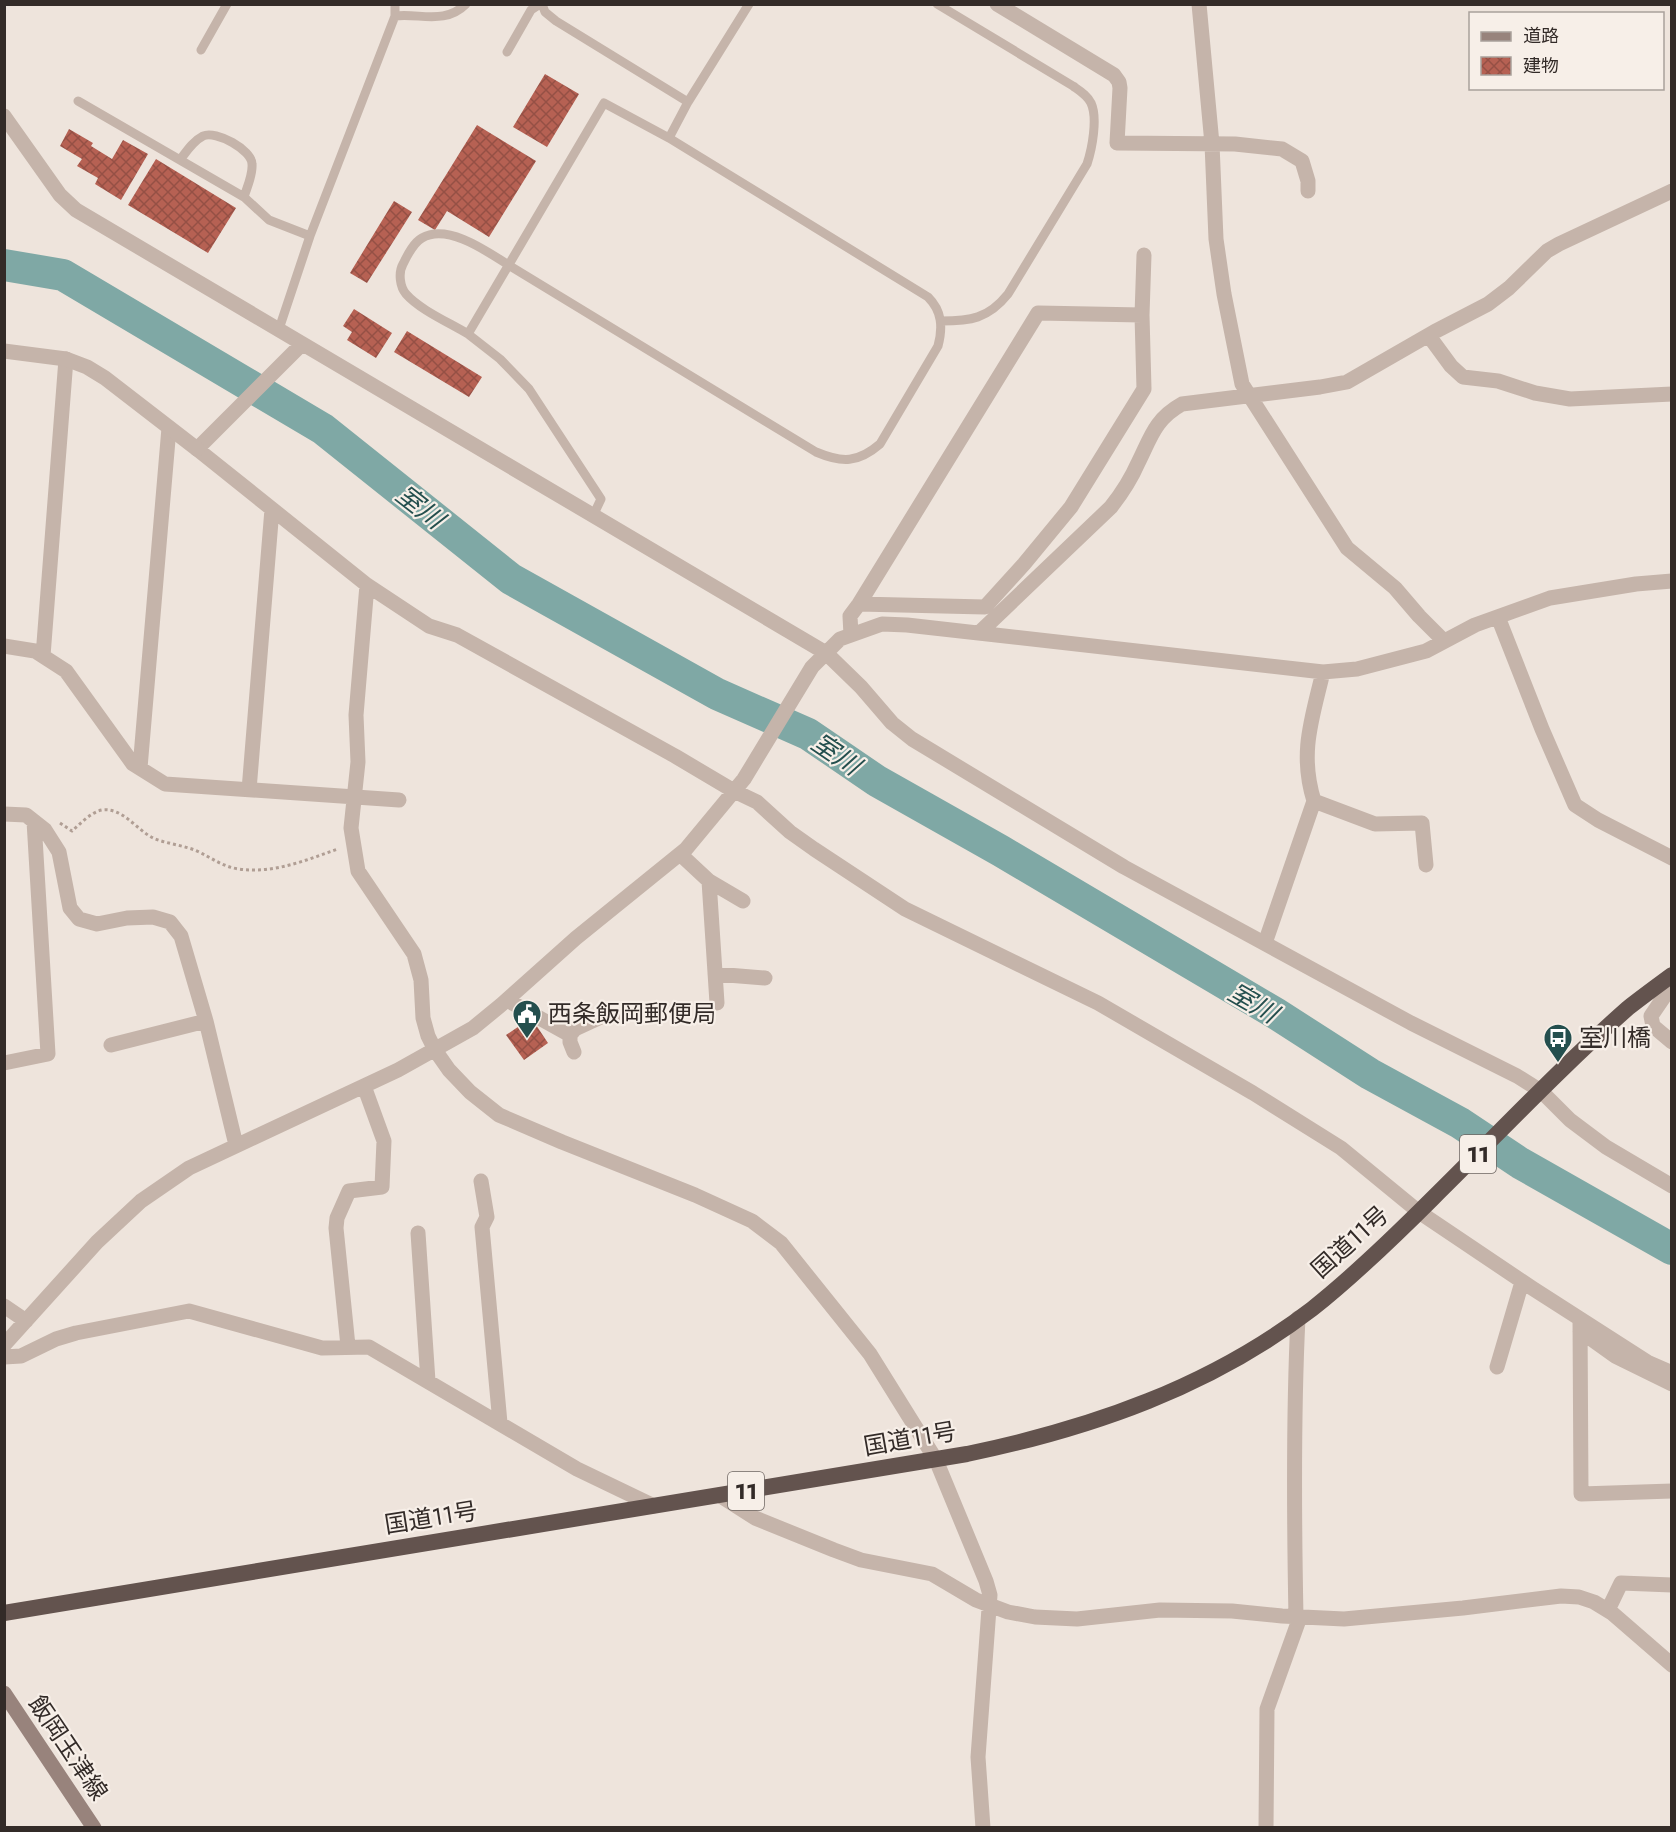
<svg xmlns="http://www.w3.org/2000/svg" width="1676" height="1832" font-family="Jost,'Noto Sans JP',sans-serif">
<defs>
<pattern id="building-cross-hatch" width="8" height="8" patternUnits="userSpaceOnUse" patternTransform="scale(1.5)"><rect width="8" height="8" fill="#b66153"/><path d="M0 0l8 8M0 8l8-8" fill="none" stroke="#955045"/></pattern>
</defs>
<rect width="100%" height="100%" fill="#eee4dc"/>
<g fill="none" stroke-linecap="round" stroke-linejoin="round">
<path stroke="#7fa8a5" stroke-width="32" d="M4,265L63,275L323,429L511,579L717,694L808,734L877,781L1001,851L1275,1013L1370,1074L1460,1123L1520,1163L1672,1249"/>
</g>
<path fill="url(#building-cross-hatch)" d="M545,74L579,94L547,147L513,127Z
M477,125L536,161L489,237L447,211L435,230L418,220Z
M69,129L93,143L91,146L112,159L123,140L148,154L121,200L95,184L98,178L77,166L82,159L60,146Z
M156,159L236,208L208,253L128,205Z
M394,201L412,212L367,283L350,273Z
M354,309L392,333L376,358L347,340L352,332L343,326Z
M407,331L482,377L469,397L394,352Z
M528,1020L531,1024L534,1022L548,1043L524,1060L506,1035Z"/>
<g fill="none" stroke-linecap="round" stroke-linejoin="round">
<path stroke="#b09e94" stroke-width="3" stroke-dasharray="3 3" stroke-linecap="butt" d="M60,823L72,831C80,824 91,812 102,810C122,807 137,830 153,838C167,844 183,845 197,851C212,858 223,867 239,869C274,874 306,860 338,849"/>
<path stroke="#c5b4aa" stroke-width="9" d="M542,4L545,12L556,21L688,102
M937,4L1073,86C1080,91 1087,95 1091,103C1098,118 1092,149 1087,164L1008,294C988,319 970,321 941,321
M395,16C420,13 445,25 466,4
M201,50L227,4
M507,52L531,10L540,4
M78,101L244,197L269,220L310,236
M669,138L688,102L749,4
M180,160C186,152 193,141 203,136C216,130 252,150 252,164C253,175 247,187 244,197
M279,329L310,236L395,16V4
M468,334C450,323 420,310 406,294C400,287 398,273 403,264C407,256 413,243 422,238C448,223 488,252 510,266L816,452C842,463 858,463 880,444L938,346C943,327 942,311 928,297L669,138L604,103L468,334L500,359L529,389L601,499L593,516"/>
<path stroke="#c5b4aa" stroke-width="15" d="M997,4L1114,75L1119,82L1120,88L1117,143L1235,144L1282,149L1302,161L1308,181V191
M1199,4L1212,144L1216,239L1224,294L1242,384L1347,548L1395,588L1419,616L1444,641
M4,116L60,195L76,210L826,653L861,687L892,723L912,739L1124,867L1411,1023L1517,1076L1541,1091L1570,1120L1606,1147L1672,1186
M1429,336L1451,366L1463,377L1498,381L1535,393L1570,399L1672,394
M302,344L197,449L367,585L429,626L457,635L675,756L734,791L757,802L790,832L814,849L905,909L1098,1003L1253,1093L1341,1148L1419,1212L1532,1288L1649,1363L1672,1373
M367,585L356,715L358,762L351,828L358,871L414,954L421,980L423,1018L428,1036L435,1050L449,1070L470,1092L499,1115L562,1142L695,1195L752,1221L781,1243L870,1354L936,1460L986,1581L990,1595L978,1757L983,1828
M859,604L985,607L1024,564L1071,507L1144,389L1142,315L1144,255
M1498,617L1542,729L1575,805L1598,820L1672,858
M979,633L1111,507C1122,493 1131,479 1138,463C1151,437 1155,419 1182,404L1320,387L1347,382L1434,332L1488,304L1509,288L1547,251L1559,244L1672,191
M851,635L850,616L859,604L1038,313L1142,315
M4,646L35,651L66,671L133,764L165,784L399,800
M43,656L66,359
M1323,672C1312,719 1299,753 1314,801L1375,824L1422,823L1426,865
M140,768L169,428
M249,790L272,509
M4,814L26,815L45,830L59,852L70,908L79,919L97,924L127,918L153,917L170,922L181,936L206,1021L236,1145
M680,854L709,881L717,1003
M709,881L743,901
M1265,943L1314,801
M715,974L765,978
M1669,977L1668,991L1651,1016L1653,1026L1672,1042
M507,1000L570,1035
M111,1045L206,1021
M574,1052L570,1042V1035L575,1029L603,1016H625
M4,1063L48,1054L34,821
M481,1181L487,1217L482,1227L500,1423
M418,1233L428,1381
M4,1306L26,1321
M1580,1319L1581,1494L1672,1491
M1580,1331L1615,1356L1672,1384
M4,1345L97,1242L141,1201L189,1168L398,1070L473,1028L501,1005L576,938L686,849L744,779L812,667L840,639L882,624L907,625L1323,672L1357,669L1426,651L1475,625L1550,598L1636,584L1672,581
M348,1346L336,1228L337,1218L349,1191L382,1187L384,1141L364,1086
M4,1357L21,1356L56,1339L76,1333L189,1311L322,1348L369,1347L577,1469L654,1506
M1497,1367L1522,1282
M719,1495L755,1518L834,1550L861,1560L932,1574L976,1600L1008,1612L1035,1617L1077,1619L1160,1610L1232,1611L1282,1616L1344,1619L1463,1608L1561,1596L1579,1597L1594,1602L1612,1613L1672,1665
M1608,1610L1621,1583L1672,1585
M1296,1617C1294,1517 1293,1418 1298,1318
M1266,1828L1267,1709L1300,1617"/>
<path stroke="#c5b4aa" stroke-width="15" d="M4,351L66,359L87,367L105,378L197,449"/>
<path stroke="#98837c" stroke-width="15" d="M4,1693L94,1828"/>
<path stroke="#63534e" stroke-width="16" d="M4,1613L967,1454C1092,1428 1210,1387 1312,1309C1355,1275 1394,1237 1433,1198C1497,1135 1560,1068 1628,1008C1642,997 1657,986 1672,975"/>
</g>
<defs>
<g id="civic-pin" transform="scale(1.5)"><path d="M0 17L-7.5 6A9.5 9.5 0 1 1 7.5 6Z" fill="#244f4e" stroke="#f7efe8"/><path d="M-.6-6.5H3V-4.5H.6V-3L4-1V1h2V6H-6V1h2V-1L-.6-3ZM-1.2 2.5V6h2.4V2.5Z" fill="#fff"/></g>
<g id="bus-pin" transform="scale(1.5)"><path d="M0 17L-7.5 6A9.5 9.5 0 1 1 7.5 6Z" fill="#244f4e" stroke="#f7efe8"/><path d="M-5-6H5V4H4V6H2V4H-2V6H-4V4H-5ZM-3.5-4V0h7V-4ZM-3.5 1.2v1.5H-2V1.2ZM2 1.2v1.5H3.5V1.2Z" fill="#fff"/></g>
</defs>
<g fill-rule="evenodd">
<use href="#civic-pin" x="527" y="1014"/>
<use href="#bus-pin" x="1558" y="1038"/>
</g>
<g text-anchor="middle" stroke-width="4.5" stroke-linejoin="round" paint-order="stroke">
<g fill="#f7efe8" stroke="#6e6662" stroke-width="1.5">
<rect x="1460" y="1135" width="36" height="38" rx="4.5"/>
<rect x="728" y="1472" width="36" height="38" rx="4.5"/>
</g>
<g font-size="22" font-weight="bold" fill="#332b28">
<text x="1478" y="1162">11</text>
<text x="746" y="1499">11</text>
</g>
<g font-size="24" fill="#332b28" stroke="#f7efe8" text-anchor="start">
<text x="548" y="1022">西条飯岡郵便局</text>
<text x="1579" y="1046">室川橋</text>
</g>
<g font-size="24" fill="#332b28" stroke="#f7efe8">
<text transform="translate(1350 1242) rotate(-42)" y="8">国道11号</text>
<text transform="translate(910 1439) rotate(-10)" y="8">国道11号</text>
<text transform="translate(431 1518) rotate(-9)" y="8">国道11号</text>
<text transform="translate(68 1748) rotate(56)" y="8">飯岡玉津線</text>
</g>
<g font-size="26" font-style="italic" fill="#244f4e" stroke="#f7efe8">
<text transform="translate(420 507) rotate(38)" y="9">室川</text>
<text transform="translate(836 754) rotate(34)" y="9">室川</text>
<text transform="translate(1253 1003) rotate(30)" y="9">室川</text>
</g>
</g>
<rect width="1676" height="1832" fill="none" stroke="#332b28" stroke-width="12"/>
<rect x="1469" y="12" width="195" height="78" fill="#f7efe8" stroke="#a9a19b" stroke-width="1.5"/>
<rect x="1481" y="32" width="30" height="9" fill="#98837c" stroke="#a9a19b" stroke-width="1.5"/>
<text x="1523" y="42" font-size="18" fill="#332b28">道路</text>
<rect x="1481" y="57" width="30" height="18" fill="url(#building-cross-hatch)" stroke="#a9a19b" stroke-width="1.5"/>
<text x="1523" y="72" font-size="18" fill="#332b28">建物</text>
</svg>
